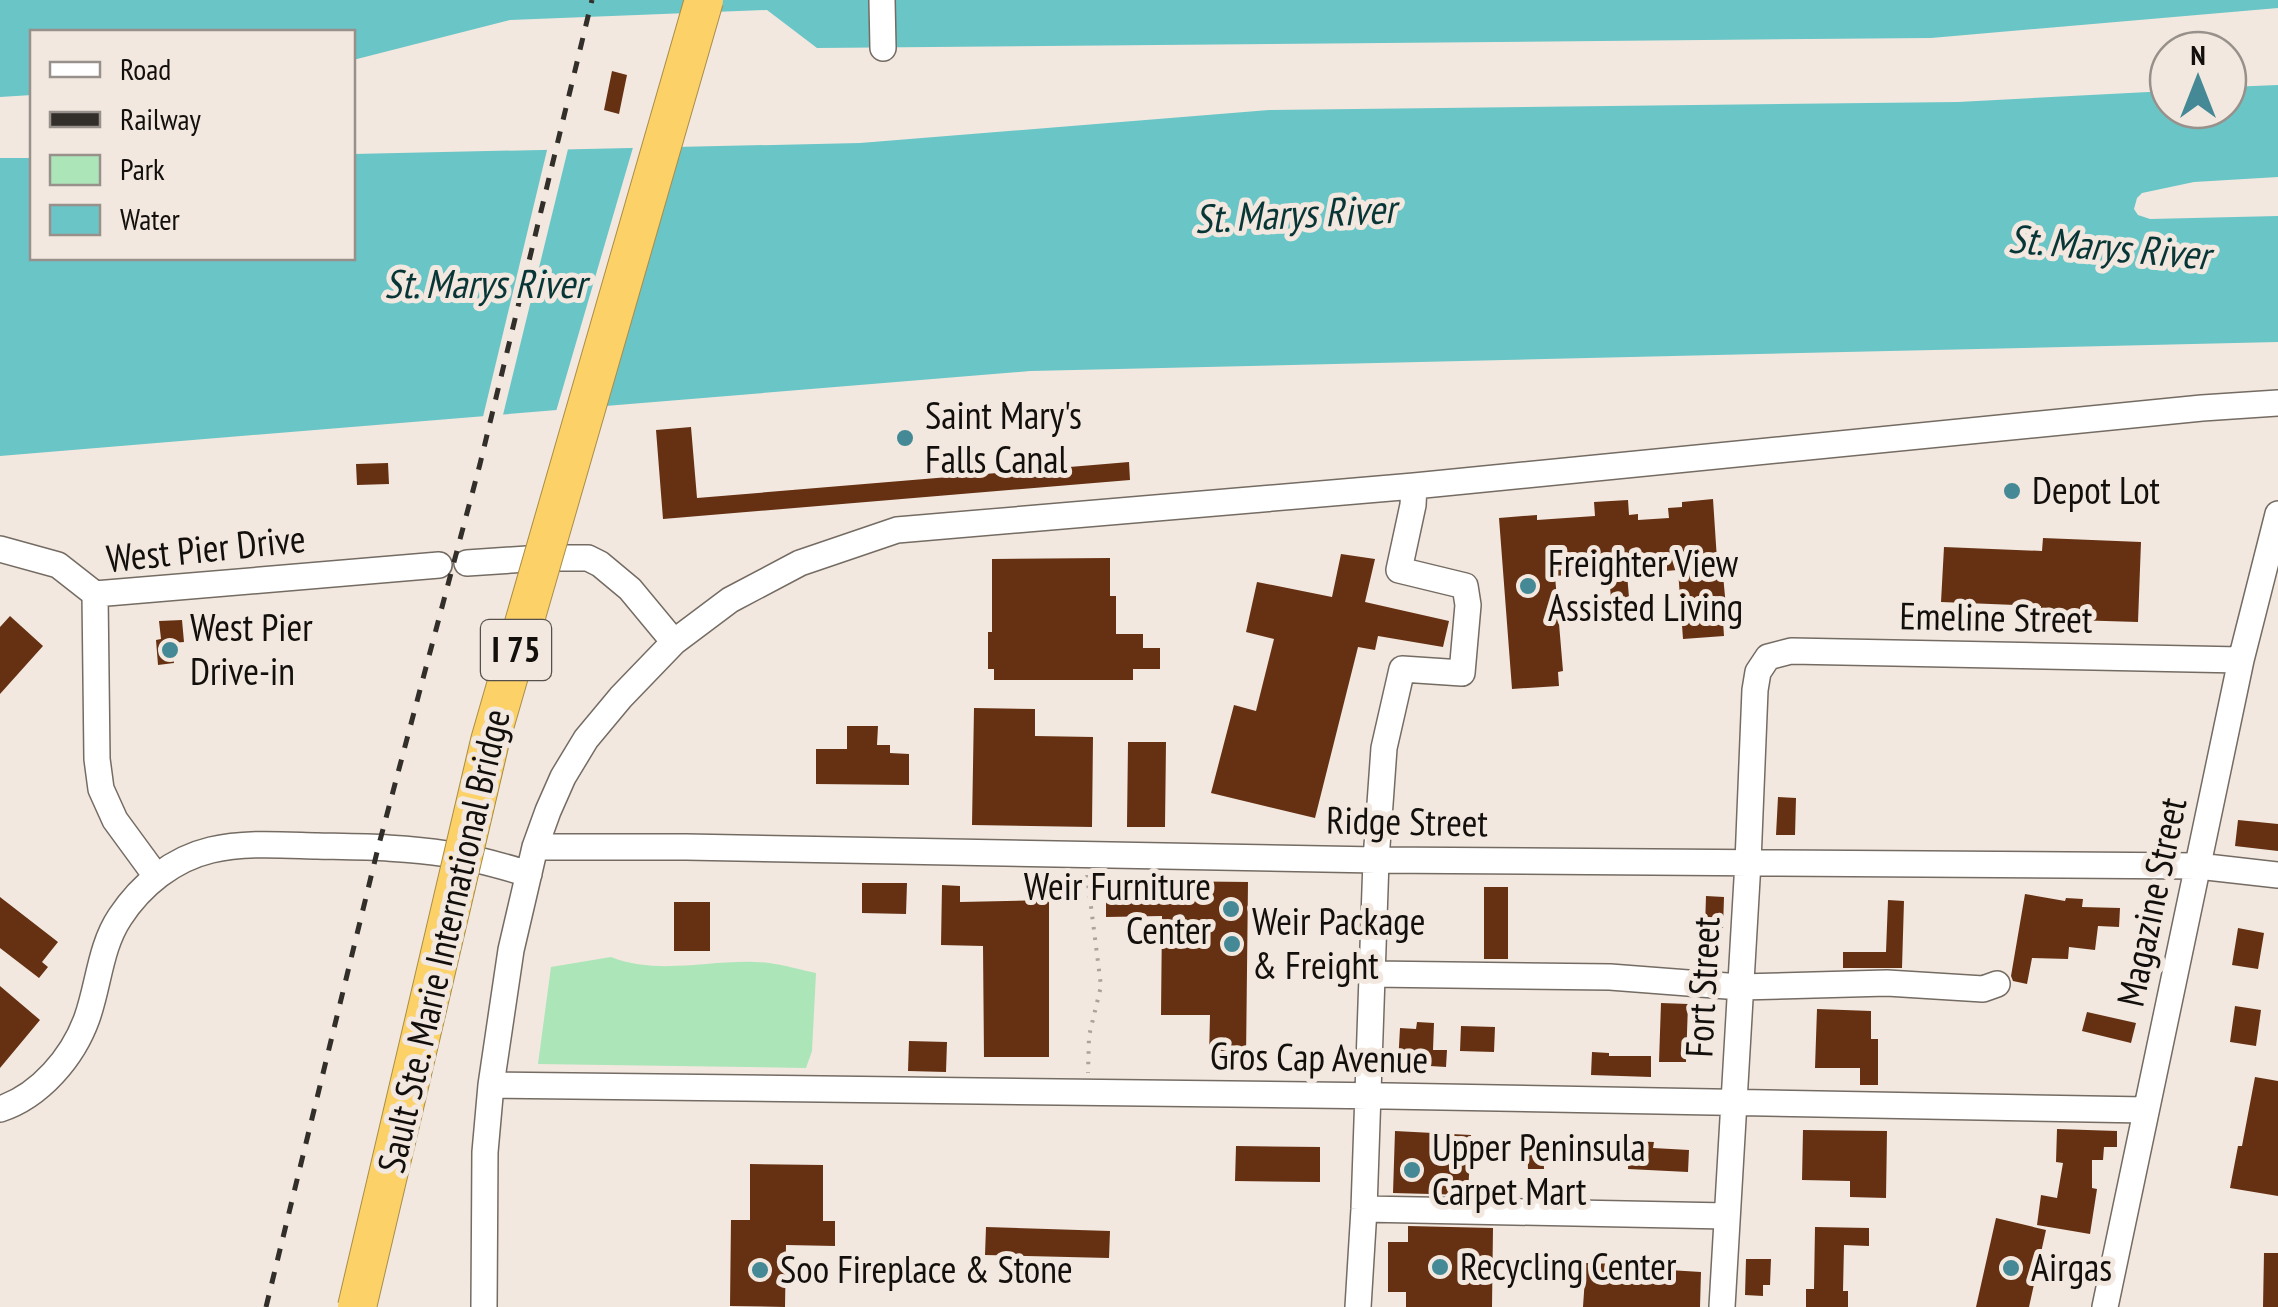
<svg xmlns="http://www.w3.org/2000/svg" width="2278" height="1307" font-family="'PT Sans Narrow',sans-serif">
<rect width="100%" height="100%" fill="#f2e8df"/>
<path fill="#ace5b8" d="M611,957C662,977 717,957 769,963C785,965 801,970 816,973L812,1051L806,1068L538,1064L551,967Z"/>
<path fill="#6ac5c7" d="M0,0H2278V8L1931,38L817,48L767,10L510,20L353,60L352,32H32V95L0,97Z
M2278,85V177L2194,182L2142,193L2137,198L2134,209L2138,215L2150,219L2278,216V342L1030,371L0,456V158H32V258H352L353,154L860,143L1269,110L1958,102L2168,91V110H2228V87Z"/>
<path fill="#f2e8df" d="M670,143L595,412L555,415L634,144Z
M569,145L502,419L482,421L548,146Z"/>
<path fill="#663113" d="M612,71L627,75L619,114L604,110Z
M691,427L697,498L1129,462L1130,480L663,519L656,430Z
M388,463L389,484L357,485L356,464Z
M1713,499L1718,575H1723L1726,607H1722L1724,636L1683,639L1678,570L1627,574L1630,609L1612,610L1608,564L1578,566V574L1555,576L1563,671L1558,672L1559,686L1512,689L1499,518L1537,515V520L1595,516L1594,502L1628,500L1629,515L1638,514V520L1669,518L1668,508L1682,507V502Z
M2043,538L2141,542L2138,622L2040,619L2041,606L1941,602L1944,547L2042,551Z
M1341,554L1375,559L1365,602L1449,621L1443,647L1378,636L1375,650L1358,647L1315,818L1211,793L1234,705L1256,711L1274,639L1246,632L1257,582L1332,597Z
M1110,558V596H1116V634H1143V648H1160V669H1133V680H994V669H988V632H992V559Z
M10,616L43,646L0,694V627Z
M182,620L184,642L172,643L174,663L158,665L156,640L161,639L159,621Z
M974,708L1035,709V736L1093,737L1092,827L972,825Z
M847,726H878L877,745H890V753L909,754V785L816,784V749H847Z
M1128,742H1166L1165,827H1127Z
M1778,797L1796,798L1795,835H1776Z
M2238,820L2278,824V851L2235,846Z
M1162,881L1248,882L1246,1059L1209,1058L1210,1015H1161L1162,916L1106,917V883Z
M862,883H907L906,914L862,913Z
M942,885L960,886V902L1049,900V1057H984L983,946L941,945Z
M1484,887H1508V959H1484Z
M2025,894L2065,901L2066,898L2083,899L2082,907L2120,908L2119,927L2098,926L2095,950L2069,947L2068,959L2032,958L2027,984L2013,981L2011,976Z
M1706,896L1724,897L1723,928L1705,927Z
M0,897L58,942L42,962L48,967L39,978L0,948Z
M1888,900L1904,901L1902,968H1843V952H1886Z
M674,902H710V951H674Z
M2238,928L2264,933L2258,969L2232,965Z
M0,986L40,1020L0,1068Z
M1661,1003L1688,1004L1686,1062H1659Z
M2235,1006L2261,1010L2256,1046L2230,1042Z
M1817,1009L1871,1011V1039H1878V1085H1860V1068H1815Z
M2087,1012L2136,1023L2131,1043L2082,1031Z
M1417,1022L1434,1023L1433,1050H1447L1446,1067L1398,1064L1400,1028L1416,1029Z
M1461,1026L1495,1027L1494,1052L1460,1051Z
M909,1041L947,1042L946,1072L908,1071Z
M1592,1052L1609,1053V1056H1651V1077L1591,1075Z
M2255,1077L2278,1081V1196L2230,1188L2238,1146H2242Z
M2057,1129L2117,1131V1147H2104L2103,1160H2092V1188L2097,1189L2090,1234L2037,1225L2041,1195L2057,1198L2063,1163L2056,1162Z
M1803,1130L1887,1131L1886,1198L1850,1197V1181L1802,1180Z
M1395,1131L1471,1135L1468,1195L1393,1193Z
M1543,1138L1544,1169H1528L1527,1139Z
M1629,1141L1654,1142L1653,1148L1689,1150L1688,1172L1628,1169Z
M1236,1146L1320,1147V1182L1235,1181Z
M750,1164L823,1165V1221H835V1246L786,1245L785,1307L730,1306L731,1220H750Z
M1996,1218L2046,1230L2029,1307H1976Z
M1408,1226L1493,1228L1492,1307H1406V1292H1388V1242H1408Z
M986,1227L1110,1231L1109,1258L985,1255Z
M1815,1227L1869,1228V1246L1844,1245L1843,1291H1848V1307H1806V1289H1814Z
M2264,1253H2278V1307H2263Z
M1622,1258H1636V1268L1701,1272L1700,1307H1583L1586,1263L1622,1264Z
M1746,1259H1771L1770,1285H1763V1296L1745,1295Z"/>
<g fill="none" stroke-linecap="round" stroke-linejoin="round">
<g stroke="#746b63" stroke-width="28">
<path id="minor" d="M882,0L883,48
M0,549L58,565L95,594
M467,563L542,558H588L600,564L630,589L674,642
M535,847H686L1376,860L2198,866L2278,875
M156,876L115,820L101,789L97,759L95,594L439,565
M1372,974L1610,977L1740,987L1887,983L1983,989L1997,984
M491,1085L1387,1096L2146,1110
M0,1109C40,1096 73,1057 87,1018C99,984 100,947 120,917C141,885 173,859 211,850C245,842 282,845 317,846C360,847 404,847 447,854C475,858 502,866 529,874
M1364,1209L1727,1216
M484,1307L485,1152L491,1085L511,950L535,847L548,811L563,777L586,739L621,697L674,642L730,600L800,563L897,530L1414,486L2202,408L2278,403
M1358,1307L1364,1209L1376,860L1384,748L1402,669L1462,673L1468,605L1465,586L1399,570L1413,505L1414,486
M1722,1307L1748,862L1755,690L1758,672L1768,657L1791,651L2241,660
M2105,1307L2241,660L2278,514"/>
</g>
<path stroke="#aaa29b" stroke-width="4" stroke-dasharray="2.5 8" stroke-linecap="butt" d="M1087,875L1101,986L1089,1036L1088,1073"/>
<use href="#minor" stroke="#fff" stroke-width="25"/>
<path stroke="#322e2a" stroke-width="5" stroke-dasharray="12 12" stroke-linecap="butt" d="M266,1307L378,848L480,464L592,0"/>
<g stroke="#a98d48" stroke-width="40" stroke-linecap="butt">
<path id="highway-bridge" d="M357,1307L490,741L704,0"/>
</g>
<use href="#highway-bridge" stroke="#fbd168" stroke-width="38"/>
</g>
<g fill="#448995" stroke="#f2e8df" stroke-width="4">
<circle cx="905" cy="438" r="10"/>
<circle cx="2012" cy="491" r="10"/>
<circle cx="1528" cy="586" r="10"/>
<circle cx="170" cy="650" r="10"/>
<circle cx="1231" cy="909" r="10"/>
<circle cx="1232" cy="944" r="10"/>
<circle cx="1412" cy="1170" r="10"/>
<circle cx="1440" cy="1267" r="10"/>
<circle cx="2011" cy="1268" r="10"/>
<circle cx="760" cy="1270" r="10"/>
</g>
<g text-anchor="middle" stroke-width="10" stroke-linejoin="round" paint-order="stroke">
<rect fill="#f2e8df" stroke="#55504b" stroke-width="2.5" x="481" y="620" width="70" height="60" rx="8"/>
<g font-size="35" font-weight="bold" fill="#120f0c">
<text x="516" y="662">I 75</text>
</g>
<g font-size="38" fill="#120f0c" stroke="#f2e8df" text-anchor="start">
<text x="925" y="429">Saint Mary's<tspan x="925" dy="44">Falls Canal</tspan></text>
<text x="2032" y="504">Depot Lot</text>
<text x="1548" y="577">Freighter View<tspan x="1548" dy="44">Assisted Living</tspan></text>
<text x="190" y="641">West Pier<tspan x="190" dy="44">Drive-in</tspan></text>
<text x="1211" y="900" text-anchor="end">Weir Furniture<tspan x="1211" dy="44">Center</tspan></text>
<text x="1252" y="935">Weir Package<tspan x="1252" dy="44">&amp; Freight</tspan></text>
<text x="1432" y="1161">Upper Peninsula<tspan x="1432" dy="44">Carpet Mart</tspan></text>
<text x="1460" y="1280">Recycling Center</text>
<text x="2031" y="1281">Airgas</text>
<text x="780" y="1283">Soo Fireplace &amp; Stone</text>
</g>
<g font-size="38" fill="#120f0c" stroke="#f2e8df">
<text transform="translate(206 549) rotate(-6)" y="13">West Pier Drive</text>
<text transform="translate(1996 618) rotate(1)" y="13">Emeline Street</text>
<text transform="translate(1407 822) rotate(1)" y="13">Ridge Street</text>
<text transform="translate(2152 902) rotate(-78)" y="13">Magazine Street</text>
<text transform="translate(444 941) rotate(-77)" y="13">Sault Ste. Marie International Bridge</text>
<text transform="translate(1703 987) rotate(-87)" y="13">Fort Street</text>
<text transform="translate(1319 1058) rotate(1)" y="13">Gros Cap Avenue</text>
</g>
<g font-size="40" font-style="italic" fill="#083637" stroke="#f2e8df">
<text transform="translate(1295 214) rotate(-3)" y="14">St. Marys River</text>
<text transform="translate(2109 247) rotate(5)" y="14">St. Marys River</text>
<text x="485" y="298">St. Marys River</text>
</g>
</g>
<rect x="30" y="30" width="325" height="230" fill="#f2e8df" stroke="#98918b" stroke-width="2.5"/>
<rect x="50" y="62" width="50" height="15" fill="#ffffff" stroke="#98918b" stroke-width="2.5"/>
<text x="120" y="80" font-size="30" fill="#120f0c">Road</text>
<rect x="50" y="112" width="50" height="15" fill="#322e2a" stroke="#98918b" stroke-width="2.5"/>
<text x="120" y="130" font-size="30" fill="#120f0c">Railway</text>
<rect x="50" y="155" width="50" height="30" fill="#ace5b8" stroke="#98918b" stroke-width="2.5"/>
<text x="120" y="180" font-size="30" fill="#120f0c">Park</text>
<rect x="50" y="205" width="50" height="30" fill="#6ac5c7" stroke="#98918b" stroke-width="2.5"/>
<text x="120" y="230" font-size="30" fill="#120f0c">Water</text>
<g transform="translate(2198 80)"><circle r="48" fill="#f2e8df" stroke="#98918b" stroke-width="2.5"/>
<path d="M0-8L18 38L0 25L-18 38Z" fill="#448995"/>
<text y="-15" font-size="28" font-weight="bold" text-anchor="middle" fill="#120f0c">N</text>
</g>
</svg>
